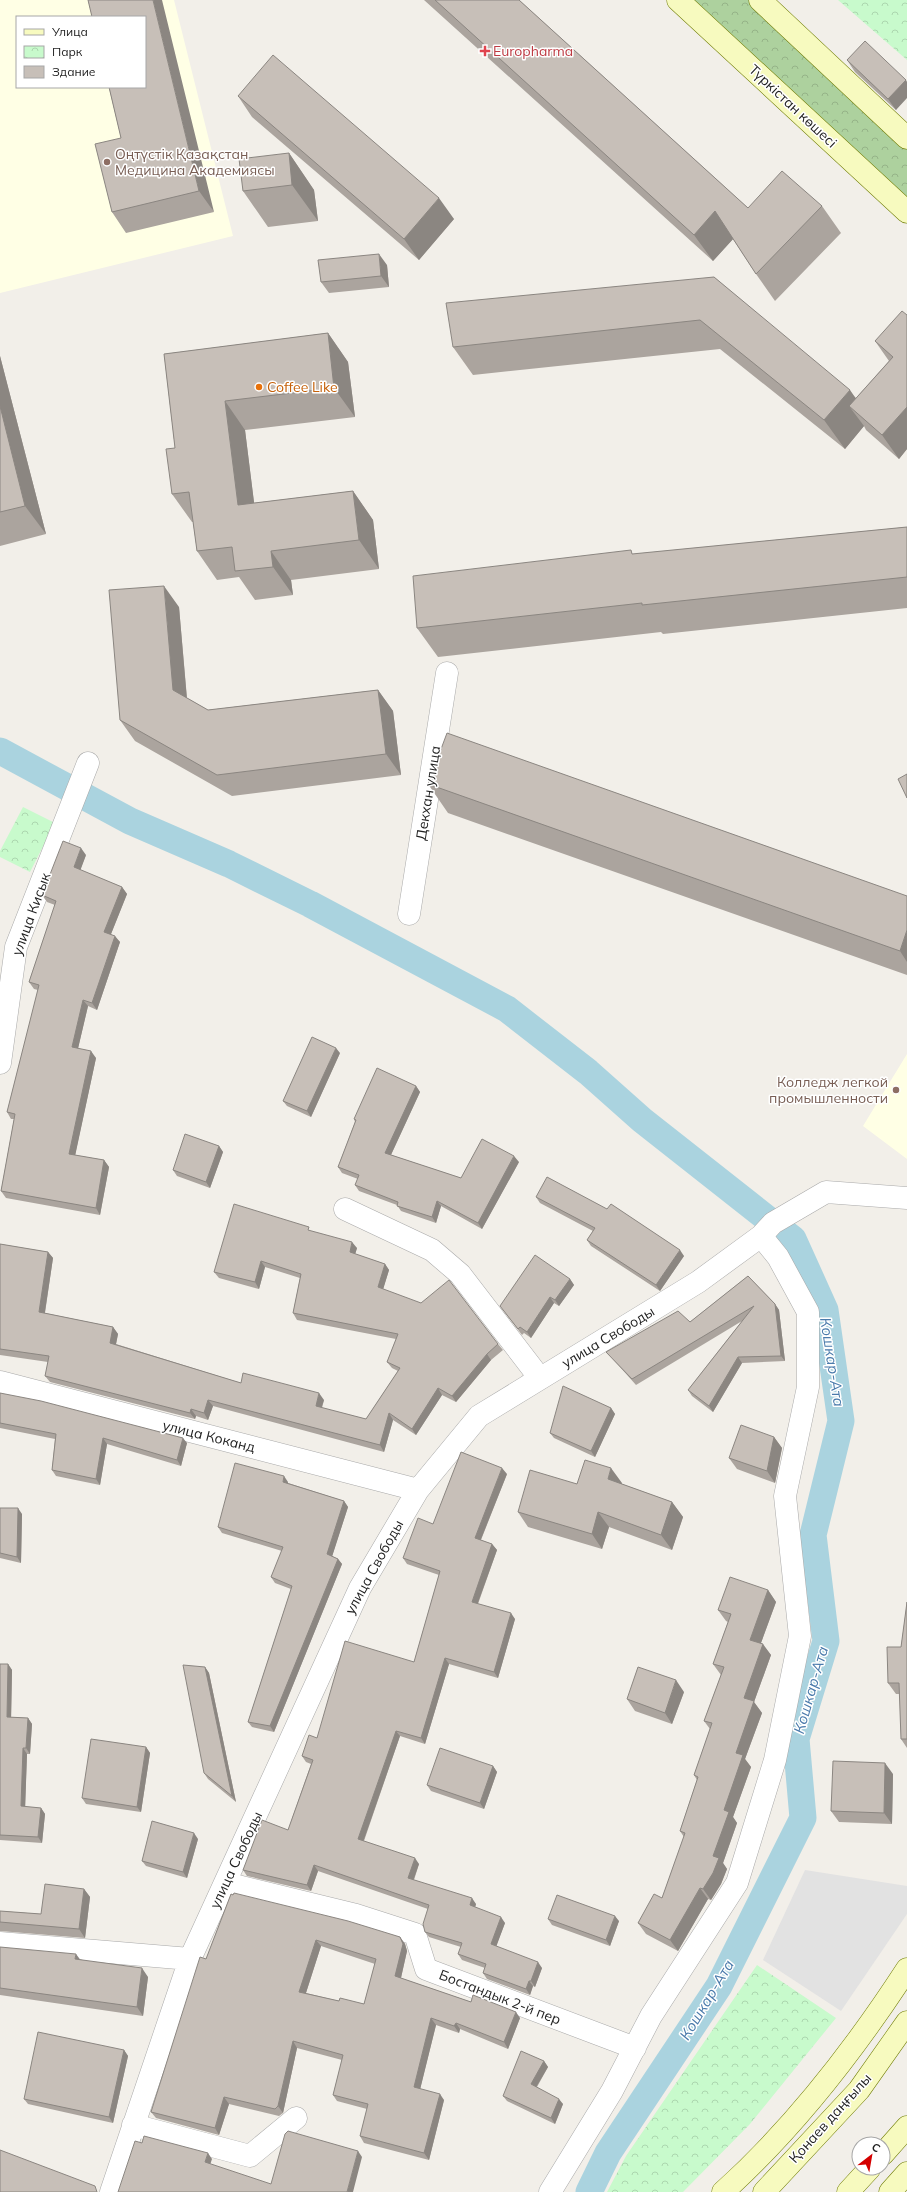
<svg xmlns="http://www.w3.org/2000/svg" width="907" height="2192" font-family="Mulish,sans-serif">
<defs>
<pattern id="forest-crowns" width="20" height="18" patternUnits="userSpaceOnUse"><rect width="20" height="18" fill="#add19e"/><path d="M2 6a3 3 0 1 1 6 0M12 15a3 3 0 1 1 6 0" fill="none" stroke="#95b388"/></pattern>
<pattern id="park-crowns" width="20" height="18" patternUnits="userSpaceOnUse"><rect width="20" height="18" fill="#c8facc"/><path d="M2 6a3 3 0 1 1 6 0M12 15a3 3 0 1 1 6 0" fill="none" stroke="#acd6af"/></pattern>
</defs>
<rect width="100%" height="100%" fill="#f2efe9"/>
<path fill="#ffffe5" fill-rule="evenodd" d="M0,0H174L233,236L0,293ZM17,17H145V87H17Z
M907,1054V1159L863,1126Z"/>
<path fill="url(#forest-crowns)" d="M685,0H750L907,142V207Z"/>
<path fill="url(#park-crowns)" d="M838,0H907V60Z
M23,807L55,823L30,872L0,857V851Z
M757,1965L836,2018L750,2124L683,2192H607L626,2156Z"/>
<path fill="#e2e2e2" d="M805,1870L907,1886V1914L841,2011L763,1960Z"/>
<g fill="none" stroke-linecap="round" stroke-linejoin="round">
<path stroke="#aad3df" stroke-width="27" d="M0,751L130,821L229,864L310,904L507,1009L588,1072L642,1120L793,1239L825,1310L841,1421L813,1535L826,1641L796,1739L803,1818L719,1986L608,2153L589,2192"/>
<g stroke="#a9a9a9" stroke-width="23">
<path id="minor" d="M409,914L447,673
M0,1063L16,947L88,763
M345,1209L432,1250L460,1274L539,1377L528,1386
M0,1382L418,1490
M225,1883L356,1915L415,1934L426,1969L635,2048
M0,1943L190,1959
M133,2125L250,2156L296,2118
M111,2192L190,1959L360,1588L418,1490L479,1416L698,1282L761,1236L773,1223L826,1192L907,1198
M550,2192L612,2091L651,2016L737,1883L775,1760L800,1636L785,1496L808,1387V1312L778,1257L761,1236"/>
</g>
<g stroke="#707d05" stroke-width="23">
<path id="secondary" d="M678,0L907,212
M760,0L907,138
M883,2154L907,2127
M723,2192C794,2128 855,2049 907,1969
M764,2192L859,2090L907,2022
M848,2192L870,2168
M890,2192L907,2173"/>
</g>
<use href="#minor" stroke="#fff" stroke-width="22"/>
<use href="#secondary" stroke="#f7fabf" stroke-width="22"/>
</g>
<path fill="#aba49e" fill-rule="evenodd" d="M88,0L214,212L126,233L112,212L121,138Z
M424,0H519L748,208L822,206L841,233L775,301L756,274L733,239L713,261Z
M847,60L907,82L896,110L855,72Z
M238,96L454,219L419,260L252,117Z
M289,153L314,190L318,221L268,227L243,191Z
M387,265L389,287L329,293L321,282Z
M714,277L856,398L889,361L875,341L907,315V449L899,459L866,430L864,426L845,449L720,349L473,375L453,347Z
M328,333L348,362L355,417L245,430L254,503L353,491L373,520L379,569L291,580L293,595L255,600L239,577L217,580L197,551L193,522H192L172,494L175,448L164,354Z
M0,356L46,534L0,546Z
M907,527V608L663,634L661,632L438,657L417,628L634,554Z
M179,607L187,698L208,710L378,690L393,711L401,775L232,796L135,741L120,720Z
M428,784L907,896V975L448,813Z
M86,855L80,870L122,887L127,894L111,934L120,942L97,1010L88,1006L78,1048L96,1058L75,1155L104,1160L109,1167L100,1215L6,1198L1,1191L14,1119H11L7,1112L38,990L34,989L29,982L55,905L47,902L42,895Z
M340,1053L311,1117L287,1106L283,1101Z
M416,1086L420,1092L391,1155L461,1178L519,1162L482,1229L441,1206L436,1223L401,1211L397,1205L359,1191L355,1185L358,1179L342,1173L338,1167L355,1122L354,1119Z
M219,1146L223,1152L210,1188L177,1176L173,1170Z
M536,1197L684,1256L660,1291L591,1246L587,1240L593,1231L540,1203Z
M311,1231L357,1248L355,1254L385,1264L389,1270L383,1289L498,1344L503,1350L491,1360L456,1402L442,1395L416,1435L393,1420L384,1452L213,1406L208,1420L196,1416L195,1419L50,1382L45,1376L48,1362L0,1355V1244L48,1252L53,1258L45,1313L113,1327L118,1334L116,1344L241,1383L324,1400L322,1408L366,1419L398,1371L392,1368L387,1362L396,1339L297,1320L293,1313L300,1278L265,1267L259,1289L219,1278L214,1272Z
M748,1276L775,1304L779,1310L785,1361L742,1363L713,1412L692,1396L688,1390L742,1321L636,1385L611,1357L606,1352L690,1322Z
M570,1279L574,1285L559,1306L554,1303L531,1338L524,1333L522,1335L500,1306Z
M0,1393L187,1443L181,1466L107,1444L100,1485L56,1476L52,1470L55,1439L0,1428Z
M611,1408L615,1414L595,1457L554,1438L550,1433Z
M774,1437L782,1448L775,1483L737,1469L729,1458Z
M507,1474L481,1540L492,1544L497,1550L478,1604L515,1619L498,1678L449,1664L425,1744L400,1736L364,1841L419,1864L414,1880L476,1904L475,1907L505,1923L496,1946L542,1968L535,1987L533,1986L530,1995L487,1979L483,1973L485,1968L462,1960L458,1954L461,1947L429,1937L425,1932L428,1909L318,1871L311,1891L247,1876L243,1870L288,1830L311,1764L306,1762L302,1756L317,1738L414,1662L439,1575L407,1564L403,1558L433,1524Z
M288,1482V1483L344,1501L348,1507L332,1556L338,1559L342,1564L274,1732L252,1727L248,1722L291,1589L275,1583L271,1577L282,1551L222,1533L218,1527Z
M622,1483V1484L672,1502L683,1517L672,1550L609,1527L602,1549L528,1527L518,1512L577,1484Z
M0,1508L22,1514L21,1563L0,1558Z
M768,1590L776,1602L761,1643L771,1655L754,1702L762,1713L745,1759L751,1767L733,1817L737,1823L723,1863L727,1869L721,1884L711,1900L708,1899L678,1951L646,1934L638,1923L662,1898L684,1837L680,1831L697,1780L694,1775L710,1729L704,1721L721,1675L713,1664L728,1622L726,1621L718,1610Z
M907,1602V1748L901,1739L900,1694H896L888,1683L901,1647Z
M0,1664H8L12,1670L11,1717L28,1718L32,1724L30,1754H27L25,1807L41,1808L45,1814L42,1843L0,1840Z
M205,1667L209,1673L236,1802L208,1779L204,1773Z
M684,1692L672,1724L635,1711L627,1699Z
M146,1747L150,1753L141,1812L86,1804L82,1798Z
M493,1766L497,1772L484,1809L431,1791L427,1785Z
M893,1774L892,1824L839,1822L831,1811Z
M198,1839L187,1878L146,1866L142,1861Z
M84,1889L90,1897L85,1938L0,1931V1911L41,1914Z
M231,1894L400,1937L405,1944L407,1951L401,1978L471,2002L520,2018L508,2049L460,2029L459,2033L436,2025L420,2089L444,2100L429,2160L364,2143L360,2136L367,2109L337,2101L333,2095L342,2060L297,2048L283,2113L279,2116L229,2104L219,2135L156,2118L151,2112L206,1959ZM321,1946L375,1964L364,2004L339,2001L306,1993Z
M548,1919L619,1921L610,1946L552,1925Z
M0,1947L79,1959L148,1977L143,2016L0,1995Z
M124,2050L128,2056L113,2123L28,2104L24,2099Z
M544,2061L548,2067L537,2087L563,2104L555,2124L507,2101L503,2096Z"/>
<path fill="#8b8681" d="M153,0H162L214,212L199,191Z
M906,80L907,82V98L896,110L888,99Z
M289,153L314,190L318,221L292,185Z
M439,198L454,219L419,260L404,239Z
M715,211L734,238L713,261L694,235Z
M379,254L387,265L389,287L381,276Z
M328,333L348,362L355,417L334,388Z
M0,356L46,534L25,506L0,406Z
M850,390L870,419L849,406L864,426L845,449L824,420Z
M225,401L245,430L258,534L238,505Z
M907,407V449L899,459L882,435Z
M353,491L373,520L379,569L359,540Z
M271,551L291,580L293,595L273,567Z
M164,586L179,607L188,712L173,690Z
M378,690L393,711L401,775L386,754Z
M81,848L86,855L79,874L74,867Z
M122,887L127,894L109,939L104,932Z
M907,930V962L900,951Z
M115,936L120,942L97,1010L92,1003Z
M83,1000L88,1006L77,1053L72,1047Z
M336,1048L340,1053L311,1117L307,1111Z
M91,1051L96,1058L74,1161L69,1154Z
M416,1086L420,1092L389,1159L385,1153Z
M219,1146L223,1152L210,1188L206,1182Z
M514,1156L519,1162L482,1229L478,1223Z
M104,1160L109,1167L100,1215L96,1208Z
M437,1201L441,1206L436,1223L432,1217Z
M352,1242L357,1248L354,1258L350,1252Z
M680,1250L684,1256L660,1291L656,1285Z
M48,1252L53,1258L44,1318L39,1312Z
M261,1261L265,1267L259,1289L255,1282Z
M385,1264L389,1270L382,1293L378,1287Z
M570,1279L574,1285L559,1306L555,1300Z
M550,1297L554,1303L531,1338L527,1332Z
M775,1304L779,1310L785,1361L781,1356Z
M113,1327L118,1334L115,1349L110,1343Z
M487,1354L491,1360L456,1402L452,1396Z
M738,1357L742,1363L713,1412L709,1406Z
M438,1388L442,1395L416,1435L412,1429Z
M319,1393L324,1400L320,1412L316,1406Z
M208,1400L213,1406L208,1420L204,1413Z
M611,1408L615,1414L595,1457L591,1451Z
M191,1409L196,1416L195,1419L190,1413Z
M389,1413L393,1420L384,1452L380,1445Z
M774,1437L782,1448L775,1483L767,1471Z
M103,1438L107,1444L100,1485L96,1479Z
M183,1438L187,1443L181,1466L177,1460Z
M502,1468L507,1474L479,1544L475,1538Z
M611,1468L622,1483L619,1494L608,1479Z
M284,1476L288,1482L287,1488L283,1482Z
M344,1501L348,1507L331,1560L327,1554Z
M672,1502L683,1517L672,1550L661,1535Z
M18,1508L22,1514L21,1563L17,1557Z
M598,1512L609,1527L602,1549L592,1534Z
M492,1544L497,1550L476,1608L472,1602Z
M338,1559L342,1564L274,1732L270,1726Z
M768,1590L776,1602L758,1651L750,1640Z
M511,1613L515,1619L498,1678L494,1672Z
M763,1644L771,1655L754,1702L762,1713L745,1759L751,1767L733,1817L737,1823L723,1863L727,1869L721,1884L711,1900L703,1889L713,1856L724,1810L736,1753L744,1698Z
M445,1658L449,1664L425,1744L421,1738Z
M8,1664L12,1670L11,1723L7,1717Z
M205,1667L209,1673L236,1802L232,1796Z
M676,1680L684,1692L672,1724L665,1713Z
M28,1718L32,1724L30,1754L26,1748Z
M396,1731L400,1736L362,1845L358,1839Z
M146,1747L150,1753L141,1812L137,1807Z
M23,1748L27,1754L25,1812L21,1806Z
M885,1763L893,1774L892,1824L884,1813Z
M493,1766L497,1772L484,1809L480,1803Z
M41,1808L45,1814L42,1843L38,1837Z
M194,1833L198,1839L187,1878L183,1872Z
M415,1858L419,1864L412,1884L408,1878Z
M314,1865L318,1871L311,1891L307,1885Z
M700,1888L708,1899L678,1951L670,1940Z
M84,1889L90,1897L85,1938L79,1929Z
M472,1898L476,1904L474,1911L470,1905Z
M615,1916L619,1921L610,1946L606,1940Z
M501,1917L505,1923L495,1950L491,1944Z
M400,1937L405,1944L407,1951L400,1982L395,1976Z
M316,1940L321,1946L304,1999L299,1992Z
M76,1954L82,1962L75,1959Z
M538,1962L542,1968L535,1987L531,1981Z
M142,1968L148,1977L143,2016L137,2007Z
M529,1981L533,1986L530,1995L526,1989Z
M516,2012L520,2018L508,2049L504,2042Z
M431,2018L436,2025L419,2094L414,2087Z
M456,2023L460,2029L459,2033L454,2026Z
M293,2041L297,2048L283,2113L278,2106Z
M124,2050L128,2056L113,2123L109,2117Z
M544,2061L548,2067L535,2089L531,2084Z
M440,2094L444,2100L429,2160L424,2153Z
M224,2097L229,2104L219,2135L215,2128Z
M559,2099L563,2104L555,2124L551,2118Z
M358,2151L362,2157L353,2192H347Z
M208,2153L212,2159L209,2168L205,2162Z"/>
<path fill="#c7bfb8" stroke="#8b8681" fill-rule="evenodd" d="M88,0H153L199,191L112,212L95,144L121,138L109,87H145V17H92Z
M435,0H519L748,208L782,171L822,206L756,274L715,211L694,235Z
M865,41L906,80L888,99L847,60Z
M273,55L439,198L404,239L238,96Z
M289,153L292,185L243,191L239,159Z
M379,254L381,276L321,282L318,260Z
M714,277L850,390L824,420L700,320L453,347L446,303Z
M902,311L907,315V407L882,435L849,406L893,357L875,341Z
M328,333L334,388L225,401L238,505L353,491L359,540L271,551L273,567L235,571L232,547L197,551L189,492L172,494L166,449L175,448L164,354Z
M0,406L25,506L0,512Z
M907,527V577L642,605V603L417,628L413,576L631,550L632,554Z
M164,586L173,690L208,710L378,690L386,754L217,775L120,720L109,590Z
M447,733L907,896V930L900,951L428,784Z
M907,774V798L898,779Z
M63,841L81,848L74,867L122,887L104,932L115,936L92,1003L83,1000L72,1047L91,1051L69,1154L104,1160L96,1208L1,1191L15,1114L7,1112L39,985L29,982L56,901L42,895Z
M312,1037L336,1048L307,1111L283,1101Z
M377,1068L416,1086L385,1153L461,1178L482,1139L514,1156L478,1223L437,1201L432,1217L397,1206L398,1202L355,1185L359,1175L338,1167L356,1120L354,1119Z
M185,1134L219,1146L206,1182L173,1170Z
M547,1177L607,1209L611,1204L680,1250L656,1285L587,1240L595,1228L536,1197Z
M234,1204L309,1227L308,1230L352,1242L350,1252L385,1264L378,1287L421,1303L449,1280L498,1344L487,1354L452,1396L438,1388L412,1429L389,1413L380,1445L208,1400L204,1413L191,1409L190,1413L45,1376L49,1356L0,1349V1244L48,1252L39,1312L113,1327L110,1343L241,1383L243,1373L319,1393L316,1406L366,1419L400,1368L387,1362L398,1334L293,1313L301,1274L261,1261L255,1282L214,1272Z
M535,1255L570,1279L555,1300L550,1297L527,1332L520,1327L518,1329L500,1306Z
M748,1276L775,1304L781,1356L738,1357L709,1406L688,1390L754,1306L632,1379L606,1352L678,1311L690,1322Z
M563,1386L611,1408L591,1451L550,1433Z
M0,1393L41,1401L183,1438L177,1460L103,1438L96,1479L52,1470L56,1434L0,1423Z
M741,1425L774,1437L767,1471L729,1458Z
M461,1452L502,1468L475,1538L492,1544L472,1602L511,1613L494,1672L445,1658L421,1738L396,1731L358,1839L415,1858L408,1878L472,1898L470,1905L501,1917L491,1944L538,1962L531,1981H529L526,1989L483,1973L486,1964L458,1954L462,1943L425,1932L423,1924L429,1905L314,1865L307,1885L243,1870L262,1820L288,1830L313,1760L302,1756L309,1735L317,1738L345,1641L414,1662L440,1571L403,1558L418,1518L433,1524Z
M585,1460L611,1468L608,1479L672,1502L661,1535L598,1512L592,1534L518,1512L530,1470L577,1484Z
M235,1463L284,1476L283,1482L344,1501L327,1554L338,1559L270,1726L248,1722L292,1586L271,1577L283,1547L218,1527Z
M0,1508H18L17,1557L0,1553Z
M730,1577L768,1590L750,1640L763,1644L744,1698L754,1701L736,1753L743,1755L724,1810L729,1812L713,1856L719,1858L713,1873L703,1889L700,1888L670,1940L638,1923L654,1894L662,1898L685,1833L680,1831L698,1777L694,1775L712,1723L704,1721L724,1667L713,1664L731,1614L718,1610Z
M907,1602V1739H901L899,1683H888L887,1647H901Z
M0,1664H8L7,1717L28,1718L26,1748H23L21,1806L41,1808L38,1837L0,1835Z
M183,1665L205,1667L232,1796L204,1773Z
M638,1667L676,1680L665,1713L627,1699Z
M91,1739L146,1747L137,1807L82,1798Z
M440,1748L493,1766L480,1803L427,1785Z
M833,1761L885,1763L884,1813L831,1811Z
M152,1821L194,1833L183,1872L142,1861Z
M45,1884L84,1889L79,1929L0,1922V1911L41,1914Z
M234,1893L348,1921L400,1937L403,1944L395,1976L471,2002L473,1995L516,2012L504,2042L456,2023L454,2026L431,2018L414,2087L440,2094L424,2153L360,2136L368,2104L333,2095L343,2055L293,2041L278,2106L275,2109L224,2097L215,2128L151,2112L200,1957L206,1959L231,1894L233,1895ZM316,1940L376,1959L364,2004L340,1998L339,2001L299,1992Z
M557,1895L615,1916L606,1940L548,1919Z
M0,1947L76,1954L75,1959L142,1968L137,2007L0,1988Z
M38,2032L124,2050L109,2117L24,2099Z
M521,2051L544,2061L531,2084L559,2099L551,2118L503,2096Z
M288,2131L358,2151L347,2192H118L135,2141L142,2143L144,2136L208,2153L205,2162L271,2184L285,2134Z
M0,2150L95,2186L97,2192H0Z"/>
<path fill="#e0444e" stroke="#fff" stroke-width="1.5" d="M483 45h4v4h4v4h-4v4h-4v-4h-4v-4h4z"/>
<g fill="#8d6e63" stroke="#fff" stroke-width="1.5">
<circle cx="107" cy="162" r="4"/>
<circle cx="896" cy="1090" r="4"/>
</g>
<circle fill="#e8710a" stroke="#fff" stroke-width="1.5" cx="259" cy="387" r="4"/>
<g text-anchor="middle" stroke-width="3" stroke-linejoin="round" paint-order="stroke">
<g font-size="14" fill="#be3a42" stroke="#fff" text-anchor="start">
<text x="493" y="56">Europharma</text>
</g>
<g font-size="14" fill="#222" stroke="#fff">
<text transform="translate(793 106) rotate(43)" y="5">Түркістан көшесі</text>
<text transform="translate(428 793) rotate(-81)" y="5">Декхан улица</text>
<text transform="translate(31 914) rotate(-70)" y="5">улица Кисык</text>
<text transform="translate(608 1337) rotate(-31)" y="5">улица Свободы</text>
<text transform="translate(209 1436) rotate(14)" y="5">улица Коканд</text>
<text transform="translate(374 1567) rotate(-61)" y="5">улица Свободы</text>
<text transform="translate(236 1860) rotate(-65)" y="5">улица Свободы</text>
<text transform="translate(500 1997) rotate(21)" y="5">Бостандык 2-й пер</text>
<text transform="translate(830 2118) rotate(-48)" y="5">Қонаев даңғылы</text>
</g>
<g font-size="14" fill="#785e54" stroke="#fff" text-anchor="start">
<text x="115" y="159">Оңтүстік Қазақстан<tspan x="115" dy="16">Медицина Академиясы</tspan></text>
<text x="888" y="1087" text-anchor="end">Колледж легкой<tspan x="888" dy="16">промышленности</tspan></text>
</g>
<g font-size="14" fill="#c56008" stroke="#fff" text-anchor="start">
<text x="267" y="392">Coffee Like</text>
</g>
<g font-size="15" font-style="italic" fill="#4a7aab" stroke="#fff">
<text transform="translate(832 1362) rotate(81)" y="5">Кошкар-Ата</text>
<text transform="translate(811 1690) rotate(-74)" y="5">Кошкар-Ата</text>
<text transform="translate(707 2000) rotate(-59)" y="5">Кошкар-Ата</text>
</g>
</g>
<rect x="16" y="16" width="130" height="72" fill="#ffffff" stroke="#a7a7a7"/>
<rect x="24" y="29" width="20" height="6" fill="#f7fabf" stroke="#a7a7a7"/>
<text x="52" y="36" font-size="12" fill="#222222">Улица</text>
<rect x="24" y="46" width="20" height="12" fill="url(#park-crowns)" stroke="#a7a7a7"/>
<text x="52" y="56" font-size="12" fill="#222222">Парк</text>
<rect x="24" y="66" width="20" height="12" fill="#c7bfb8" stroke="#a7a7a7"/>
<text x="52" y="76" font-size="12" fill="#222222">Здание</text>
<g transform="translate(871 2156) rotate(31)"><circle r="19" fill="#ffffff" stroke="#a7a7a7"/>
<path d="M0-3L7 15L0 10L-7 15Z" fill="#d40000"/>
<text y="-6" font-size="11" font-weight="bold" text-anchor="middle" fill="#222222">С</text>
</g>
</svg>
